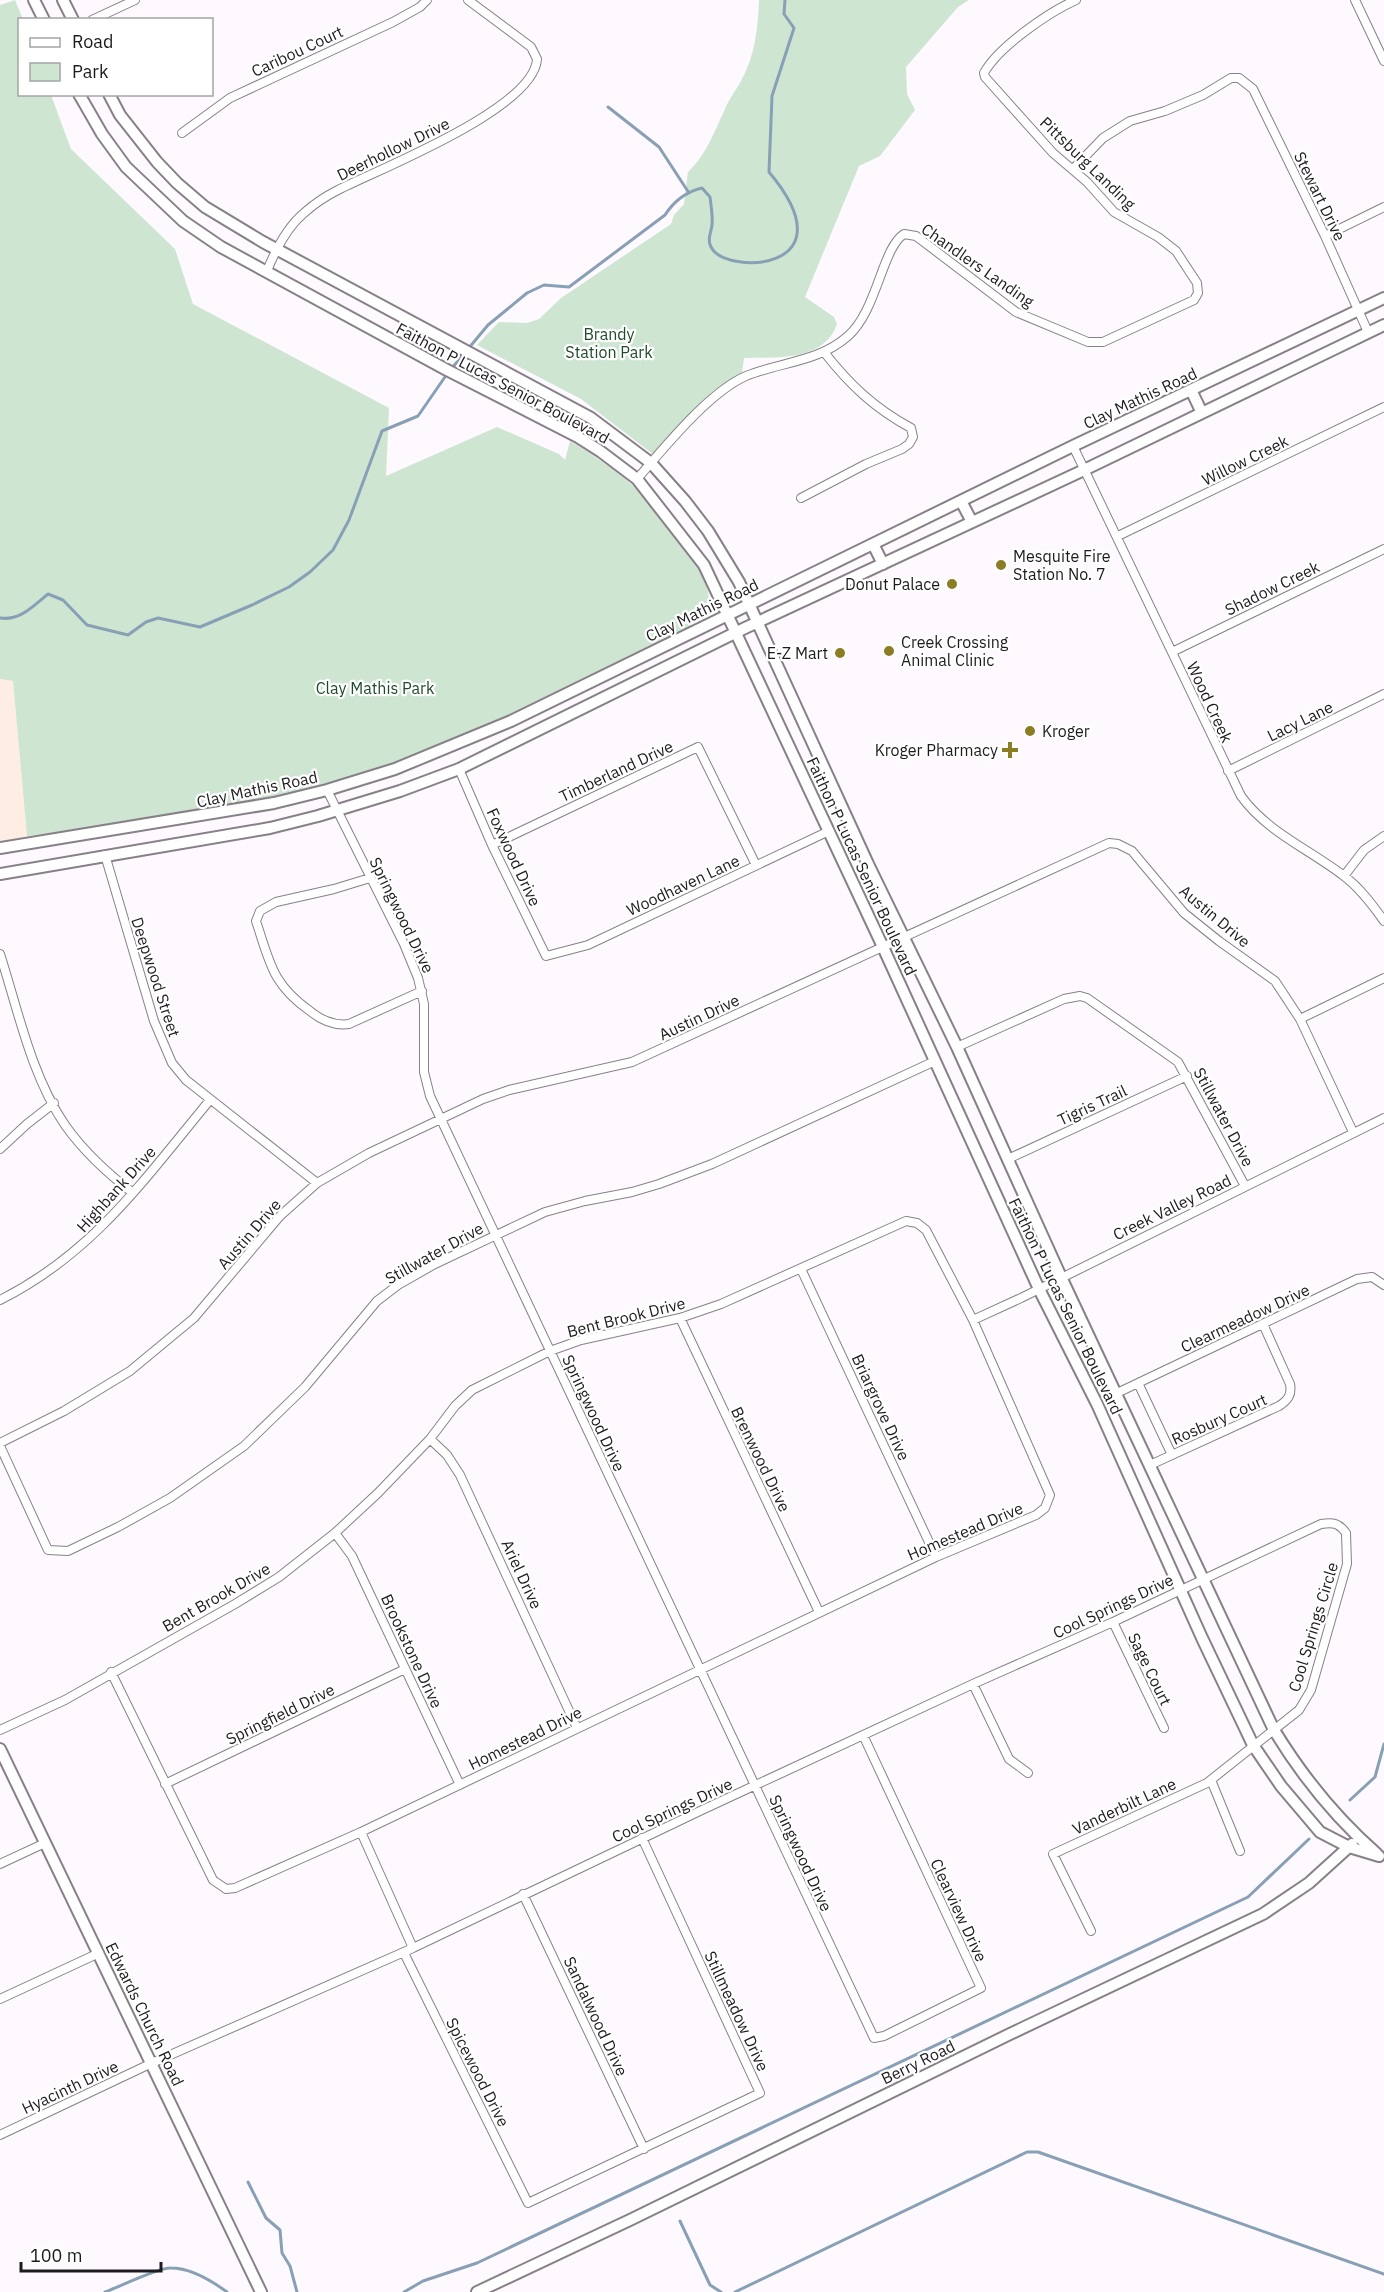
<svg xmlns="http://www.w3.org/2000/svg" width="1384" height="2292" font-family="'IBM Plex Sans',sans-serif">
<rect width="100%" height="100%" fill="#fef9fe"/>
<path fill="#feede2" d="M0,679L13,681L27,836L0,841Z"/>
<path fill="#cee5d1" d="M15,0L23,19L20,20V94L51,95L71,149L175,249L193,304L389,408L386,476L497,427L559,454L565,460L570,441C592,454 612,468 631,484C652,502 715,574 708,601C704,613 694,623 685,630C571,685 458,747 336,784C301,795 265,801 229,807C162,819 95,828 27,836L13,681L0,679V5Z
M759,0H969L958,7L906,67L907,94L915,110L880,156L859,166L805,297L834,317L837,324C824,362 775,357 744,358L742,373L712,392L654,455L581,399L477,345L499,322L527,323L539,319L561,298L671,224L674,215L684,204L688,172C707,154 714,132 725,109C729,99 736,90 741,81C755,56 758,28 759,0Z"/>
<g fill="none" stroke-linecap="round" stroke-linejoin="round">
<path stroke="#88a0b6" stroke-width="3" d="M608,107L659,147L689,193
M468,349L488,325L527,293L544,285L569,287L665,215C674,201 685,192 702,188L710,197C711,206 713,216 712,225C711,233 707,239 711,247C725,276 853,272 769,172L772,96L794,28L784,14L785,0
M451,369L464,354
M0,618C20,621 33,606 48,594L63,600L87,625L128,635L146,622L158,618L200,627L252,605L289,587L310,572L333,550L349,520L382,431L418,416L447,374
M1350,1800L1375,1777L1384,1744
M248,2182L266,2218L280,2230L282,2253L290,2266L297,2292
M680,2221L710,2285L721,2292
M105,2292C119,2287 159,2267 171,2268C191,2268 212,2281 227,2292
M404,2292L423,2281L477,2263L1248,1897L1309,1839
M735,2292L1027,2152H1038L1384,2274"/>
<g stroke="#888088" stroke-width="10">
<path id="street" d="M1355,0L1384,61
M92,20L135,0
M182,133L230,98L393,22L420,7L427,0
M1073,169L1103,138L1130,121L1165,111L1203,95L1231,78H1239L1253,89L1325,236L1368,332
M1325,236L1384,207
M267,271C275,251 287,227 304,213C314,204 326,196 338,190C379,169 534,109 537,59L531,47L468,0
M1073,446L1241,796C1267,832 1309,849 1344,876C1360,888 1372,904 1384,921
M637,479C664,448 709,392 746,376C780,362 819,362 848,336C877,311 882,248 904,234L916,236L1016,312L1088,342H1103L1194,300L1198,293L1197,283L1176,251L1158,237L1114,212L1087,182L1053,153L985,77L984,73C998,47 1049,12 1076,0
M801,498L866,464L902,449L909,444L913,437L911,428C874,408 849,384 824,352
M1118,536L1384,407
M1172,652L1384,549
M459,769L492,845L546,956L588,945L829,831
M1228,771L1384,694
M327,790L404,944L418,978L424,1004V1072L430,1096L874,2038L884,2036L981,1988L863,1735
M492,845L698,747L756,865
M105,855L154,1021L172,1063L186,1080L317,1183
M1344,876L1364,850L1384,836
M370,878L334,889L276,902L260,911L256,921C270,963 272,984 310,1011C321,1020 334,1026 349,1024L422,991
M0,954C18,1010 31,1075 65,1125C84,1152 107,1173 133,1193
M1300,1019L1384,978
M957,1047L1064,999L1080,996L1087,998L1178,1062L1245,1186
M0,1149L27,1124L54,1103
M1008,1159L1187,1076
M801,1269L936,1557
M0,1300C94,1253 145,1178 210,1100
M680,1318L819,1612
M973,1320L1021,1298L1384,1118
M1138,1383L1172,1455
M1117,1393L1357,1279L1372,1277L1384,1285
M430,1439L447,1455L460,1475L577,1728
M0,1443L64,1411L130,1371L194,1318L280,1216L317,1183L369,1153L483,1099L509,1090L632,1062L1109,843L1118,844L1132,851L1184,913L1219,941L1275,981L1300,1019L1353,1132
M0,1446L48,1550L68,1551L118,1527L170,1498L244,1446L305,1387L377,1301L398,1285L433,1265L545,1212L585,1201L632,1192L659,1184L712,1164L935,1061
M1150,1465L1279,1406C1288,1400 1292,1395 1290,1384L1263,1324
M335,1533L352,1556L460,1785
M1113,1622L1164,1728
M973,1684L1009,1759L1028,1773
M0,1730L65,1700L235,1604L279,1577L335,1533L378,1493L430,1439L455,1406L472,1390L550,1351L581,1340L680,1318L721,1304L906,1221L917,1223L926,1230L973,1320L1050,1495L1045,1508L1036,1515L936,1557L361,1832L235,1888L226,1889L213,1880L111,1672
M1211,1780L1240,1851
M165,1784L405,1669
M361,1832L413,1948
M0,1864L45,1843
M523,1894L644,2149
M404,1953L528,2203L760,2093L642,1838
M0,1999L99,1953
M0,2135L152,2063L413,1948L702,1810L973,1684L1113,1622L1321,1524C1333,1522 1339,1523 1346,1533L1347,1564L1311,1690L1299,1710L1207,1783L1053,1854L1091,1931"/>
</g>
<g stroke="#888088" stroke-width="14">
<path id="secondary" d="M34,0L44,20
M63,0L73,20
M79,94L102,134L126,167L183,221L221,247L447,370L578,437L600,451L637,479L704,565L883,947L1039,1289L1097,1404L1202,1638L1253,1745L1281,1786L1320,1832L1349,1847L1379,1856
M109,94L120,115L157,162L177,183L205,207L263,242L591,418L651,463L685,501L708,531L739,582L868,864L957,1047L1061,1277L1274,1730C1302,1776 1336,1818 1377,1854
M1191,390L1202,413
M961,501L972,522
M873,544L883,564
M0,848L274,803L327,790L395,769L511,721L1073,446L1384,298
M0,874L270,828L318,816L400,791L459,769L745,628L1084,470L1384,325
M0,1749L261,2292
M477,2292L632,2219L1010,2034L1263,1914L1309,1883L1352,1844"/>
</g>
<use href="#street" stroke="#fff" stroke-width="8"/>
<use href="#secondary" stroke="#fff" stroke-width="10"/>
</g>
<g fill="#8b7d23" stroke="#fff" stroke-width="2">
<circle cx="1001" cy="565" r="6"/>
<circle cx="952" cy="584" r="6"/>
<circle cx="889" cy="651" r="6"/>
<circle cx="840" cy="653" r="6"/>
<circle cx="1030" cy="731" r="6"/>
<path d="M1007 741h6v6h6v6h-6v6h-6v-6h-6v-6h6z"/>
</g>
<g text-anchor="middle" stroke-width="4.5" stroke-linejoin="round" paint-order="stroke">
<g font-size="16" fill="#1e1b1e" stroke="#fff">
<text transform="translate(297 51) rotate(-25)" y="6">Caribou Court</text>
<text transform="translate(393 149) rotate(-26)" y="6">Deerhollow Drive</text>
<text transform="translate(1088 163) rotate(44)" y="6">Pittsburg Landing</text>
<text transform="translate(1320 196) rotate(64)" y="6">Stewart Drive</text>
<text transform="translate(978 265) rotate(35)" y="6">Chandlers Landing</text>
<text transform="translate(503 383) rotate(28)" y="6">Faithon P Lucas Senior Boulevard</text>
<text transform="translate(1140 398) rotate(-25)" y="6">Clay Mathis Road</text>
<text transform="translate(1245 460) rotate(-26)" y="6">Willow Creek</text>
<text transform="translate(1272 588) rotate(-26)" y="6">Shadow Creek</text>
<text transform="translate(702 610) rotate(-26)" y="6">Clay Mathis Road</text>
<text transform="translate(1210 702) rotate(65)" y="6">Wood Creek</text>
<text transform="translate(1300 721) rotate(-26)" y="6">Lacy Lane</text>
<text transform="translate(616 771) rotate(-25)" y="6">Timberland Drive</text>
<text transform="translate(257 789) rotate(-12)" y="6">Clay Mathis Road</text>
<text transform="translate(514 857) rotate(65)" y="6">Foxwood Drive</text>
<text transform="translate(862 866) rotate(65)" y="6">Faithon P Lucas Senior Boulevard</text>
<text transform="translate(683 885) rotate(-25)" y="6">Woodhaven Lane</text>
<text transform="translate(402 915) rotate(64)" y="6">Springwood Drive</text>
<text transform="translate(1215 916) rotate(40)" y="6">Austin Drive</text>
<text transform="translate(156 977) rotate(72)" y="6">Deepwood Street</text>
<text transform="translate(699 1017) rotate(-25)" y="6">Austin Drive</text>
<text transform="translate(1092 1105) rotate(-25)" y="6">Tigris Trail</text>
<text transform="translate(1224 1117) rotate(62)" y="6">Stillwater Drive</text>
<text transform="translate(116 1189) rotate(-48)" y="6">Highbank Drive</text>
<text transform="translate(1172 1207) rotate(-26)" y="6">Creek Valley Road</text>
<text transform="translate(249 1234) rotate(-49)" y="6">Austin Drive</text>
<text transform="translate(434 1253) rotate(-29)" y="6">Stillwater Drive</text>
<text transform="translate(1066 1306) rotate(64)" y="6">Faithon P Lucas Senior Boulevard</text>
<text transform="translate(626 1317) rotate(-14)" y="6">Bent Brook Drive</text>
<text transform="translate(1245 1318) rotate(-25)" y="6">Clearmeadow Drive</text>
<text transform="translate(881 1407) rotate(65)" y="6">Briargrove Drive</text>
<text transform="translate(594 1413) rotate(65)" y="6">Springwood Drive</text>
<text transform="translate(1219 1419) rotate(-24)" y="6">Rosbury Court</text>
<text transform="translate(761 1459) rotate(64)" y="6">Brenwood Drive</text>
<text transform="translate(965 1531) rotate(-23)" y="6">Homestead Drive</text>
<text transform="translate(522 1574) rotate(65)" y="6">Ariel Drive</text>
<text transform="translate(216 1597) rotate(-30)" y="6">Bent Brook Drive</text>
<text transform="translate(1113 1606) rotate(-25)" y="6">Cool Springs Drive</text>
<text transform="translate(1313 1627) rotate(-73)" y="6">Cool Springs Circle</text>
<text transform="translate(412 1651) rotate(65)" y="6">Brookstone Drive</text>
<text transform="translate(1150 1669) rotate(64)" y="6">Sage Court</text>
<text transform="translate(280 1714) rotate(-26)" y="6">Springfield Drive</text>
<text transform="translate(525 1738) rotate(-26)" y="6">Homestead Drive</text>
<text transform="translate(1124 1806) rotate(-25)" y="6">Vanderbilt Lane</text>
<text transform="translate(672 1810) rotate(-25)" y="6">Cool Springs Drive</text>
<text transform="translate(801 1853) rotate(65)" y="6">Springwood Drive</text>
<text transform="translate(959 1910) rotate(65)" y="6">Clearview Drive</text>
<text transform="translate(737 2011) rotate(65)" y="6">Stillmeadow Drive</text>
<text transform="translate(145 2014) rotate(64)" y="6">Edwards Church Road</text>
<text transform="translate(596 2016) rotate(65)" y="6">Sandalwood Drive</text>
<text transform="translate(918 2062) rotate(-26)" y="6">Berry Road</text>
<text transform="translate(478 2072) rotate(63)" y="6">Spicewood Drive</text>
<text transform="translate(70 2087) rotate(-25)" y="6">Hyacinth Drive</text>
</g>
<g font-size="16" fill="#214a2a" stroke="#fff">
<text x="609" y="340">Brandy<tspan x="609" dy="18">Station Park</tspan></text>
<text x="375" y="694">Clay Mathis Park</text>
</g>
<g font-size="16" fill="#1e1b1e" stroke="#fff" text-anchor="start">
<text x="1013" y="562">Mesquite Fire<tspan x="1013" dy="18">Station No. 7</tspan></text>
<text x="940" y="590" text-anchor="end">Donut Palace</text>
<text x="901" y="648">Creek Crossing<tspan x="901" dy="18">Animal Clinic</tspan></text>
<text x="828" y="659" text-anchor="end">E-Z Mart</text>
<text x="1042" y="737">Kroger</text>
<text x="998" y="756" text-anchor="end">Kroger Pharmacy</text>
</g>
</g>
<rect x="18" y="18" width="195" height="78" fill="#ffffff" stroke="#a5a4a5" stroke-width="1.5"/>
<rect x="30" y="38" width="30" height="9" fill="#ffffff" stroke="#a5a4a5" stroke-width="1.5"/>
<text x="72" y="48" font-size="18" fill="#1e1b1e">Road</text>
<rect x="30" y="63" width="30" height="18" fill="#cee5d1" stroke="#a5a4a5" stroke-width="1.5"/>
<text x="72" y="78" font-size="18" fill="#1e1b1e">Park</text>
<path d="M21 2262v9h140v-9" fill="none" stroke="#1e1b1e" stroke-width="3"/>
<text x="30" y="2262" font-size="18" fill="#1e1b1e" stroke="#ffffff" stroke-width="4.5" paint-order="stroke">100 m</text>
</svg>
